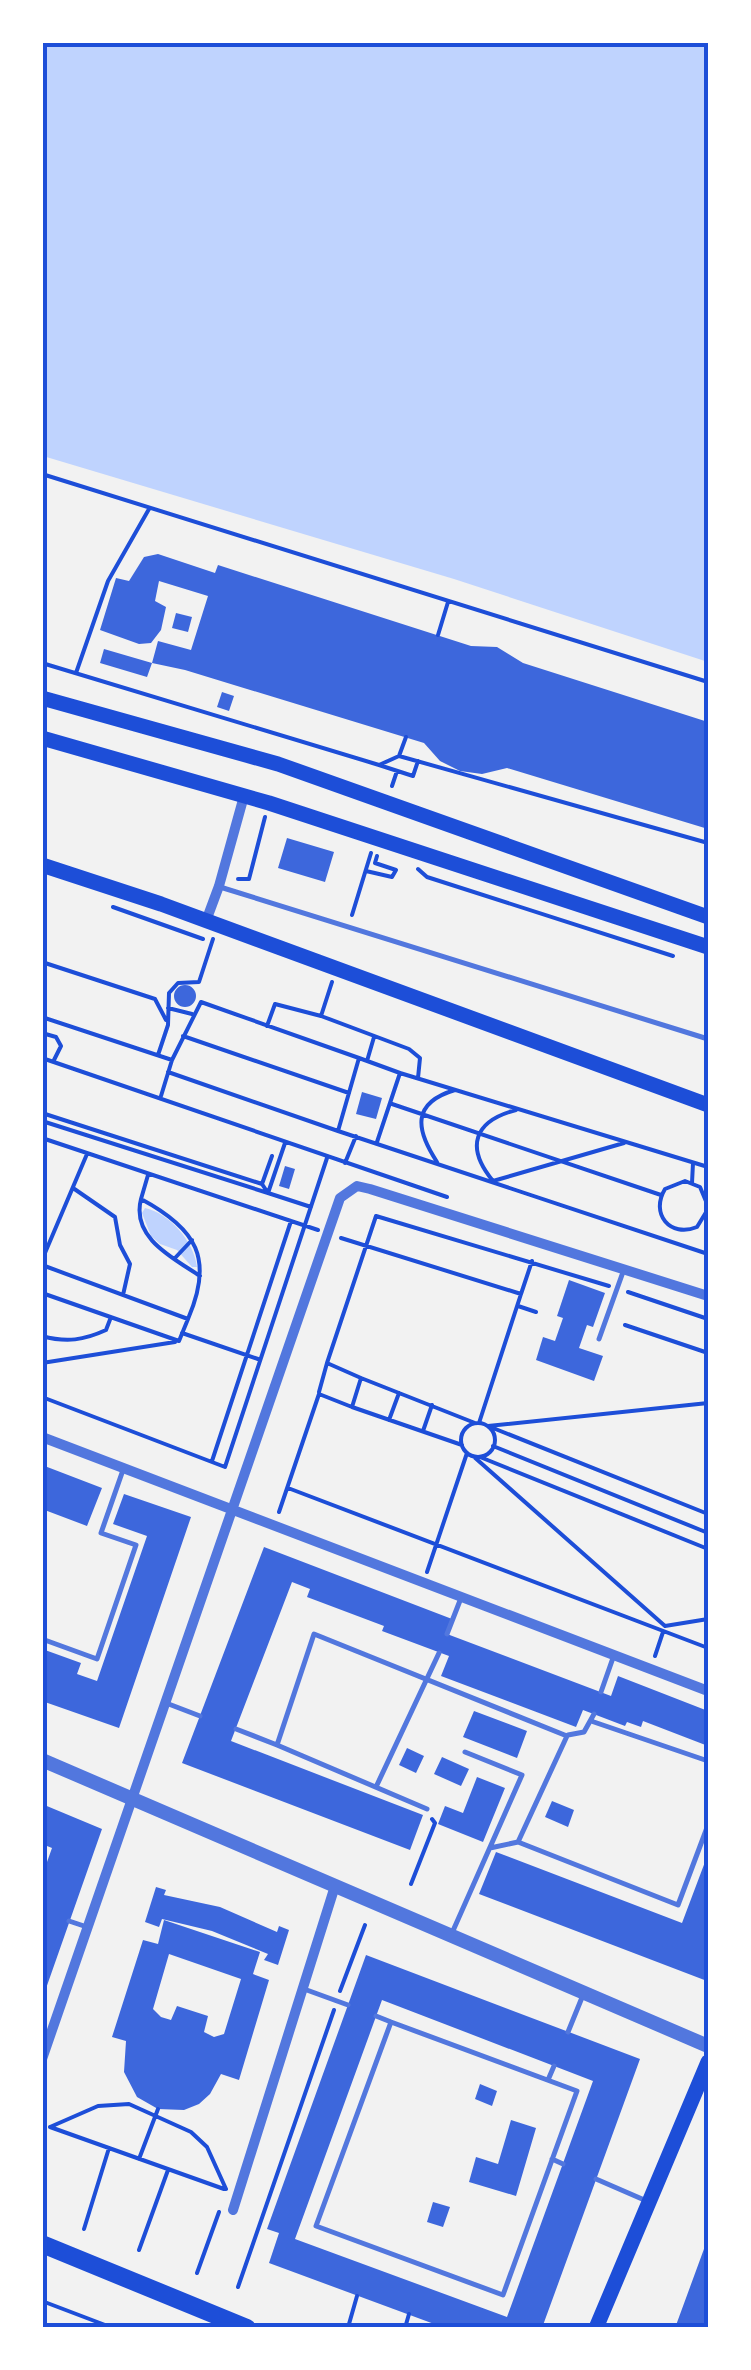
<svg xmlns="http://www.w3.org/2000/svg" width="751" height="2370" font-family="'DejaVu Sans',sans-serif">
<rect width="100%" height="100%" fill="#f2f2f2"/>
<path fill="#bfd3fe" d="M43,42L708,43V662L454,579L43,456Z
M145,1208C169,1213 194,1241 197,1267H192L177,1250L160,1244L151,1236L142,1213Z"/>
<path fill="#3d67dc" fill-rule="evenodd" d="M158,554L215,573L218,565L471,646L497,647L523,663L708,722V829L507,768L482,774L460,771L440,761L424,743L185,670L152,663L147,677L100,663L104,649L152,663L158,641L191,650L208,596L159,581L155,601L166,607L161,630L151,643L139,644L100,630L116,578L129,581L144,557Z
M176,613L192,617L188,632L172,628Z
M222,692L234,696L229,711L217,707Z
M287,838L334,852L325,882L278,868Z
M174 996a11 11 0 1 1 22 0a11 11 0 1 1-22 0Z
M362,1092L382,1098L376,1119L356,1114Z
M285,1166L295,1169L289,1189L279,1186Z
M569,1280L605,1293L593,1327L587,1325L579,1348L603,1356L594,1381L536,1360L543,1337L555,1341L563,1318L557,1316Z
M42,1465L102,1488L87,1526L42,1509Z
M124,1494L191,1517L119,1728L42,1701V1657L45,1650L81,1663L77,1674L97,1681L147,1536L113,1524Z
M264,1547L452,1619L447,1634L611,1696L618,1676L708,1711V1746L643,1721L641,1727L627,1722L625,1726L583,1710L576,1727L441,1676L449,1656L382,1631L384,1626L307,1597L310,1589L292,1582L231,1741L423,1815L410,1850L182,1763Z
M474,1711L527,1731L517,1758L463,1737Z
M407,1748L424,1756L416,1773L399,1765Z
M442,1757L469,1769L461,1786L434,1774Z
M477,1777L505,1788L483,1842L438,1824L445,1806L463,1813Z
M552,1801L574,1810L568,1827L545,1817Z
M42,1804L102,1829L43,1997L42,1876L52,1848L42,1844Z
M496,1852L682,1923L708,1854L707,1981L479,1894Z
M156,1887L166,1890L164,1895L220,1907L277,1932L279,1926L289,1930L278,1965L264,1960L268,1954L212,1931L162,1919L159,1927L145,1922Z
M164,1920L260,1952L253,1974L269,1980L239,2080L221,2074L210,2094L199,2104L184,2110L158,2109L137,2097L124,2072L126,2041L112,2037L143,1940L158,1944ZM169,1954L241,1979L224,2034L214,2037L204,2032L208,2016L177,2006L171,2020L161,2017L153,2009Z
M366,1955L640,2059L542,2328H445L269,2263L279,2233L267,2229ZM382,2000L593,2081L507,2317L295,2239Z
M480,2084L497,2091L492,2106L475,2099Z
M511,2120L536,2128L516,2196L469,2182L476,2157L498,2164Z
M433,2202L450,2207L443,2227L427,2222Z
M708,2238V2328H675Z"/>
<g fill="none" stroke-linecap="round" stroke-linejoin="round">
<path stroke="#1d4ed8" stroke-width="4" d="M42,474L708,682
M438,635L448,602
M42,663L379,765L399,756L708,843
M76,673L108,581L149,509
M399,756L406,737
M379,765L413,776L418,761
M392,786L397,771
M418,869L427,877L673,956
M366,871L392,877L396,870L375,863L377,856
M238,879H249L265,817
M113,907L203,939
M352,915L371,853
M42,962L155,999L166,1020
M168,1008L192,1014
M321,1016L332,982
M42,1017L172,1060
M267,1026L275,1004L321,1016L409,1049L420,1058L418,1078
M42,1033L56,1037L61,1046L54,1060
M183,1036L349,1093
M158,1055L168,1025L169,993L178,983L199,982L213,939
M42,1058L447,1197
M367,1061L374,1037
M168,1072L338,1131
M400,1073L708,1167
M161,1096L172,1060L201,1002L359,1058
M392,1104L661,1195
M516,1110C474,1121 465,1147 493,1181L624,1143
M42,1113L262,1184L268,1193
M42,1121L268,1193
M42,1138L318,1230
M377,1142L400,1073L359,1058L338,1131L708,1254
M285,1143L268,1193L311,1207
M437,1162C416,1130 411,1103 455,1090
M345,1163L356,1136
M148,1175L141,1199C197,1229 214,1259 188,1319
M692,1183L693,1163
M262,1184L272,1156
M73,1188L115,1217L120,1245L130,1264L123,1295
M141,1199C131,1238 173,1258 200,1276
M708,1206L700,1187L685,1181L665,1189C650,1214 670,1238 697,1227L708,1209
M341,1238L521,1294L479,1423
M175,1258L192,1240
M42,1260L87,1154
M42,1265L188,1319L179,1341L42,1293
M628,1292L708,1319
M521,1294L532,1261
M518,1306L536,1312
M625,1325L708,1353
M182,1333L258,1359
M42,1336C67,1343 84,1340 106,1330L111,1317
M42,1363L175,1342
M361,1378L327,1363L376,1216L609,1286
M319,1392L327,1363
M42,1397L225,1467L327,1158
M708,1403L488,1426L708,1514
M389,1420L399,1393
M461 1440a17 17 0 1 1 34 0a17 17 0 1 1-34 0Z
M423,1431L432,1405
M462,1445L352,1407L361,1378L475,1423
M493,1446L708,1533
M473,1456L665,1626L708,1619
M480,1457L708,1549
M212,1461L291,1221
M288,1488L708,1648
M279,1512L319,1394L352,1407
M427,1572L467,1453
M655,1656L663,1632
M411,1884L435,1823L432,1819
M340,1991L365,1925
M50,2127L98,2106L129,2104L191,2132L207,2147L226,2189
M50,2127L224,2189
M139,2159L158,2109
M84,2229L109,2148
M139,2250L168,2170
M197,2273L219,2212
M238,2287L334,2010
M42,2301L113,2328
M349,2324L357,2296
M405,2328L409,2314"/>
<path stroke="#5277de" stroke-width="5" d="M220,887L708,1039
M599,1339L623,1272
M447,1634L461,1598
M42,1639L97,1659L136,1545L101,1533L123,1470
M601,1692L614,1655
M166,1703L200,1716
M591,1721L708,1761
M236,1729L277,1745
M568,1735L584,1732L594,1714
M376,1787L439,1653
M427,1809L277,1745L314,1634L567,1736L518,1842L678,1905L708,1825
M490,1848L518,1842
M69,1921L87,1927
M452,1933L522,1775L465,1752
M304,1989L348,2005
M376,2016L391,2022L577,2091L503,2295L316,2226L391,2022
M568,2032L583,1995
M548,2080L554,2066
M552,2159L563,2164
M596,2179L649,2202"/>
<path stroke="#5277de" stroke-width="10" d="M206,921L219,886L244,796
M42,1437L708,1691
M42,2059L340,1198L357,1186L370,1189L708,1296
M233,2210L335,1886"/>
<path stroke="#5277de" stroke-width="14" d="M42,1760L708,2046"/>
<path stroke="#1d4ed8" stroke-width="15" d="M42,698L278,764L708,917
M42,738L269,803L708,947
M42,865L161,904L708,1105
M596,2328L708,2062"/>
<path stroke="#1d4ed8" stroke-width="18" d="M42,2244L247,2328"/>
</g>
<rect width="751" height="2370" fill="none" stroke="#ffffff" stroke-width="90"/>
<rect x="45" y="45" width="661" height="2280" fill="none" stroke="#1d4ed8" stroke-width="4"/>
</svg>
